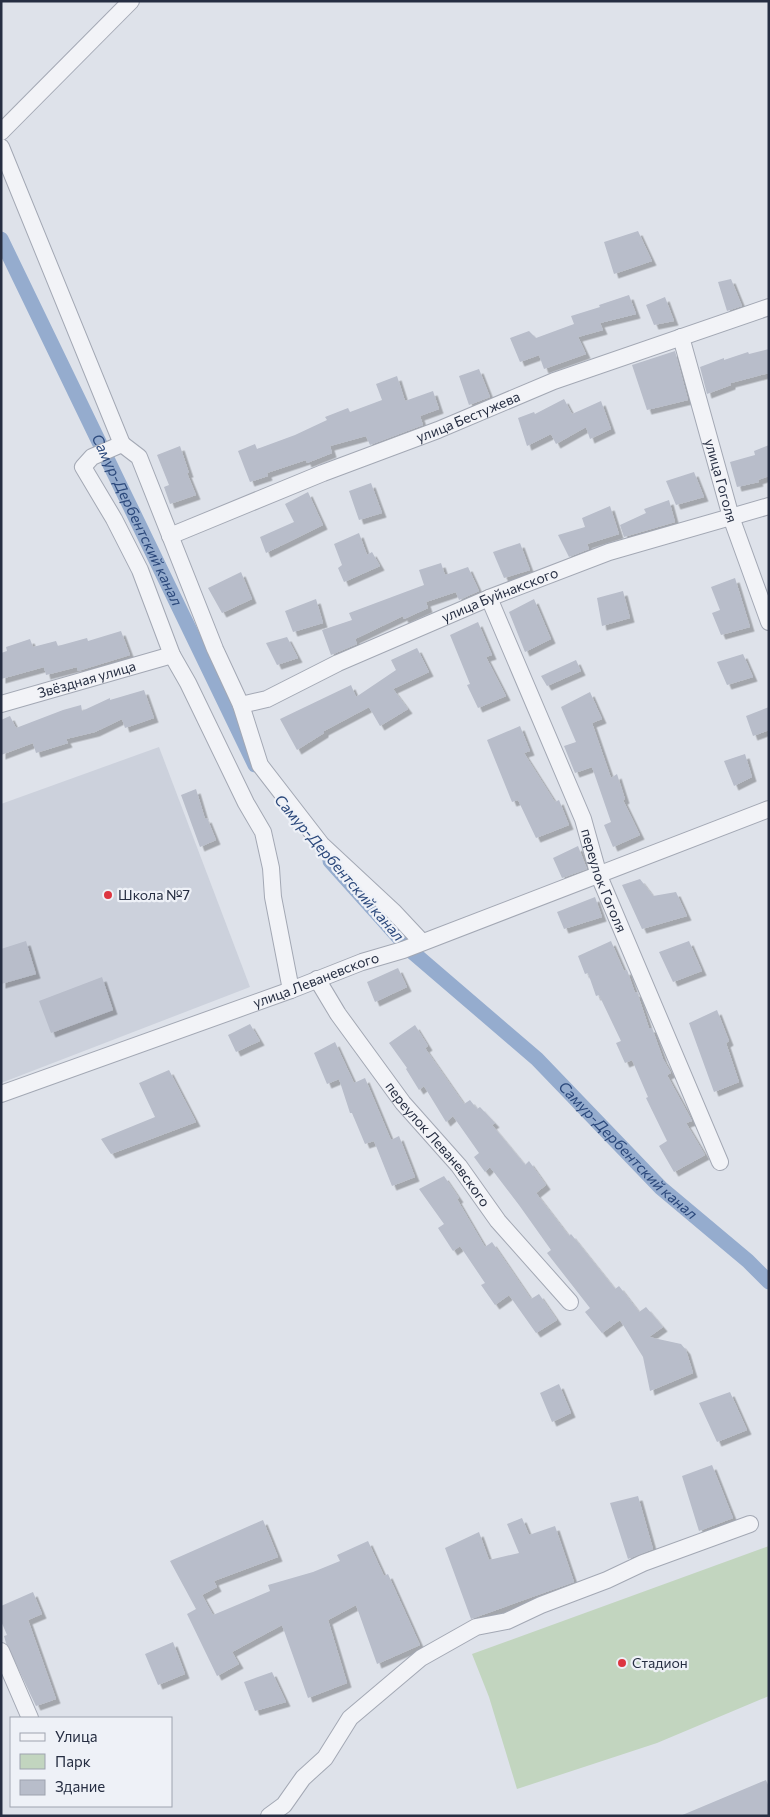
<svg xmlns="http://www.w3.org/2000/svg" width="770" height="1817" font-family="Commissioner,sans-serif">
<defs>
<filter id="shadow"><feDropShadow dx="4.5" dy="4.5" stdDeviation="0" flood-color="#0004"/></filter>
</defs>
<rect width="100%" height="100%" fill="#dee2ea"/>
<path fill="#ccd1dc" d="M159,747L250,987L1,1083V804Z"/>
<path fill="#c2d5bf" d="M769,1546V1696L657,1743L517,1789L489,1697L472,1654Z"/>
<g fill="none" stroke-linecap="round" stroke-linejoin="round">
<g stroke="#95acce" stroke-width="15">
<path id="s1" d="M1,239L255,765"/>
<path id="s2" d="M330,861L410,950L537,1059L661,1188L748,1261L769,1282"/>
</g>
</g>
<path fill="#b8bdca" filter="url(#shadow)" d="M638,231L652,261L614,274L604,242Z
M731,279L742,306L727,311L718,282Z
M629,295L636,314L600,323L603,330L578,337L586,354L544,369L539,355L520,362L510,338L529,331L536,338L574,324L571,316L600,307L599,305Z
M665,297L674,321L654,325L646,305Z
M769,349V373L731,383V385L707,394L700,367L724,358V360L748,352L749,354Z
M675,351L688,400L647,410L632,365Z
M479,369L490,397L469,405L459,376Z
M397,376L405,401L433,391L439,409L420,416L423,425L370,445L366,436L330,446L332,453L307,463L306,460L267,473L268,476L250,482L238,451L255,444L257,449L295,435L327,420L325,417L348,408L350,412L382,400L376,384Z
M564,399L572,414L601,401L611,429L590,439L586,427L556,444L551,434L527,446L518,418L534,412L535,414Z
M769,445V476L758,480L759,482L737,487L730,462L755,455L754,451Z
M180,446L189,473H187L196,495L170,504L164,487L169,485L157,455Z
M694,472L704,497L676,505L666,481Z
M371,483L382,513L359,520L349,491Z
M308,492L323,525L266,553L260,537L294,522L285,504Z
M669,500L675,522L624,537L620,525L646,513L644,509Z
M610,506L619,534L587,544L589,549L569,557L558,535L585,527L582,518Z
M359,533L367,555L372,552L380,566L344,582L338,568L342,565L334,544Z
M520,543L530,570L504,578L493,552Z
M441,563L445,575L468,567L479,591L459,600L456,592L426,602L428,608L404,619L403,616L355,639L357,644L331,655L322,630L352,620L349,613L424,585L419,570Z
M241,572L252,599L222,613L208,588Z
M735,578L750,627L721,635L712,613L720,610L711,587Z
M623,591L630,618L602,626L597,598Z
M316,599L323,623L293,632L285,611Z
M534,599L551,639L525,652L509,612Z
M478,622L492,655L486,657L506,696L478,708L467,685L470,684L450,635Z
M121,631L130,655L78,671L77,667L46,675L44,667L1,679V653L7,651L6,647L30,639L33,647L56,641L58,646L87,638L88,641Z
M287,637L298,658L277,665L266,643Z
M417,648L429,672L393,689L408,709L380,726L369,707L324,731V733L297,750L280,719L351,685L356,697L396,670L391,660Z
M743,654L753,677L727,685L717,662Z
M576,660L581,671L547,686L541,676Z
M144,690L154,718L125,728L122,719L95,732L66,739L68,743L36,753L33,743L1,755V720L10,716L16,728L63,710L81,705L82,711L110,698V700Z
M590,692L602,719L592,723L611,778L617,774L625,799L623,800L640,835L613,847L604,825L611,822L592,767L575,773L564,746L576,742L561,707Z
M769,707V730L753,736L746,716Z
M520,726L530,751L524,753L555,802L559,800L569,825L536,838L518,800L512,802L487,740Z
M745,754L752,777L734,786L724,761Z
M196,789L205,819L207,818L216,840L200,847L181,795Z
M578,846L587,869L562,878L553,858Z
M640,879L653,896L676,892L687,916L642,929L622,885Z
M595,897L602,917L564,929L557,912Z
M26,941L36,974L1,984V949Z
M611,941L624,971L627,970L635,993L637,992L649,1028H652L663,1059L671,1073L667,1075L692,1121L686,1123L705,1155L674,1172L659,1146L667,1141L646,1098L648,1097L632,1060L625,1063L616,1043L621,1041L599,995L596,996L588,973L585,974L578,956Z
M689,941L702,971L673,982L659,952Z
M398,968L407,987L375,1002L367,982Z
M102,977L113,1010L51,1033L39,1001Z
M717,1010L729,1041L726,1043L739,1082L714,1092L689,1023Z
M250,1024L260,1041L236,1052L228,1035Z
M415,1025L428,1046L425,1048L464,1104L470,1100L477,1109L480,1107L495,1123L492,1125L525,1165L529,1161L546,1185L536,1193L569,1236L571,1234L615,1289L619,1286L639,1312L646,1307L663,1327L649,1337L681,1344L686,1350L693,1373L650,1391L643,1357L620,1320L602,1333L585,1312L590,1308L547,1253L551,1250L519,1205L490,1167L485,1172L474,1157L479,1153L453,1116L446,1122L424,1086L419,1090L406,1069L407,1068L389,1043Z
M335,1042L354,1083L365,1078L391,1140L399,1136L415,1177L392,1186L374,1141L365,1144L352,1113H350L339,1079L327,1084L314,1053Z
M169,1070L196,1122L111,1154L101,1139L155,1117L139,1083Z
M444,1176L459,1198L457,1199L485,1247L492,1242L531,1299L539,1294L557,1320L536,1333L509,1295L495,1305L481,1285L485,1283L460,1246L453,1251L438,1228L444,1224L419,1189Z
M559,1384L571,1413L552,1422L540,1393Z
M730,1392L747,1430L717,1442L699,1403Z
M712,1465L733,1518L699,1531L682,1476Z
M638,1496L653,1549L628,1559L610,1503Z
M522,1518L529,1535L555,1526L574,1582L471,1619L445,1548L479,1532L489,1560L519,1553L507,1524Z
M263,1520L278,1557L214,1581L217,1587L202,1595L213,1615L270,1591L268,1585L313,1572L340,1561L337,1555L368,1541L384,1576L388,1574L420,1645L377,1664L356,1605L328,1620L347,1683L308,1698L282,1625L232,1652L239,1664L217,1676L187,1614L196,1609L170,1561Z
M33,1592L42,1614L28,1620L56,1699L36,1706L6,1643L4,1636L7,1635L1,1621V1606Z
M173,1642L185,1674L158,1685L145,1654Z
M272,1672L286,1702L255,1711L244,1682Z
M766,1780L769,1787V1816H680Z"/>
<g fill="none" stroke-linecap="round" stroke-linejoin="round">
<g stroke="#a3a8b4" stroke-width="18">
<g id="minor">
<path d="M1,132L131,1"/>
<path d="M1,147L122,444"/>
<path id="s3" d="M681,337L731,517L769,622"/>
<path id="s4" d="M170,536L323,473L438,430L554,381L769,307"/>
<path id="s5" d="M489,598L583,819L599,876L720,1162"/>
<path id="s6" d="M1,704L172,655"/>
<path id="s7" d="M241,705L267,699L338,663L489,598L609,552L769,506"/>
<path id="s8" d="M317,979L338,1014L403,1103L459,1166L498,1221L570,1302"/>
<path d="M291,990L273,897L271,868L263,832L246,803L188,683L172,655L140,570L114,519L83,467L92,457L122,444L139,457L215,649L241,705L260,765L321,844L393,911L422,942"/>
<path id="s9" d="M1,1094L291,990L362,962L403,950L769,809"/>
<path d="M1,1651L30,1718"/>
<path d="M269,1816L284,1805L303,1778L325,1758L350,1718L421,1658L476,1627L507,1621L541,1605L607,1580L643,1563L750,1524"/>
</g>
</g>
<use href="#minor" stroke="#f2f3f7" stroke-width="16"/>
</g>
<g fill="#dd3540" stroke="#eef1f7" stroke-width="2">
<circle cx="108" cy="895" r="5"/>
<circle cx="622" cy="1663" r="5"/>
</g>
<g text-anchor="middle" stroke-width="4.5" stroke-linejoin="round" paint-order="stroke">
<g font-size="14" fill="#262e42" stroke="#eef1f7">
<text dy="5" stroke="none"><textPath href="#s4" startOffset="321">улица Бестужева</textPath></text>
<text dy="5" stroke="none"><textPath href="#s3" startOffset="149">улица Гоголя</textPath></text>
<text dy="5" stroke="none"><textPath href="#s7" startOffset="282">улица Буйнакского</textPath></text>
<text dy="5" stroke="none"><textPath href="#s6" startOffset="89">Звёздная улица</textPath></text>
<text dy="5" stroke="none"><textPath href="#s5" startOffset="305">переулок Гоголя</textPath></text>
<text dy="5" stroke="none"><textPath href="#s9" startOffset="335">улица Леваневского</textPath></text>
<text dy="5" stroke="none"><textPath href="#s8" startOffset="205">переулок Леваневского</textPath></text>
</g>
<g font-size="14" fill="#262e42" stroke="#eef1f7" text-anchor="start">
<text x="118" y="900">Школа №7</text>
<text x="632" y="1668">Стадион</text>
</g>
<g font-size="15" font-style="italic" fill="#2b487b" stroke="#eef1f7">
<text dy="5" stroke="none"><textPath href="#s1" startOffset="312">Самур-Дербентский канал</textPath></text>
<text transform="translate(339 868) rotate(49)" y="5">Самур-Дербентский канал</text>
<text dy="5" stroke="none"><textPath href="#s2" startOffset="416">Самур-Дербентский канал</textPath></text>
</g>
</g>
<rect width="770" height="1817" fill="none" stroke="#262e42" stroke-width="5"/>
<rect x="10" y="1717" width="162" height="90" fill="#eef1f7" stroke="#9ea3af"/>
<rect x="20" y="1733" width="25" height="8" fill="#f2f3f7" stroke="#9ea3af"/>
<text x="55" y="1742" font-size="15" fill="#262e42">Улица</text>
<rect x="20" y="1754" width="25" height="15" fill="#c2d5bf" stroke="#9ea3af"/>
<text x="55" y="1767" font-size="15" fill="#262e42">Парк</text>
<rect x="20" y="1780" width="25" height="15" fill="#b8bdca" stroke="#9ea3af"/>
<text x="55" y="1792" font-size="15" fill="#262e42">Здание</text>
</svg>
